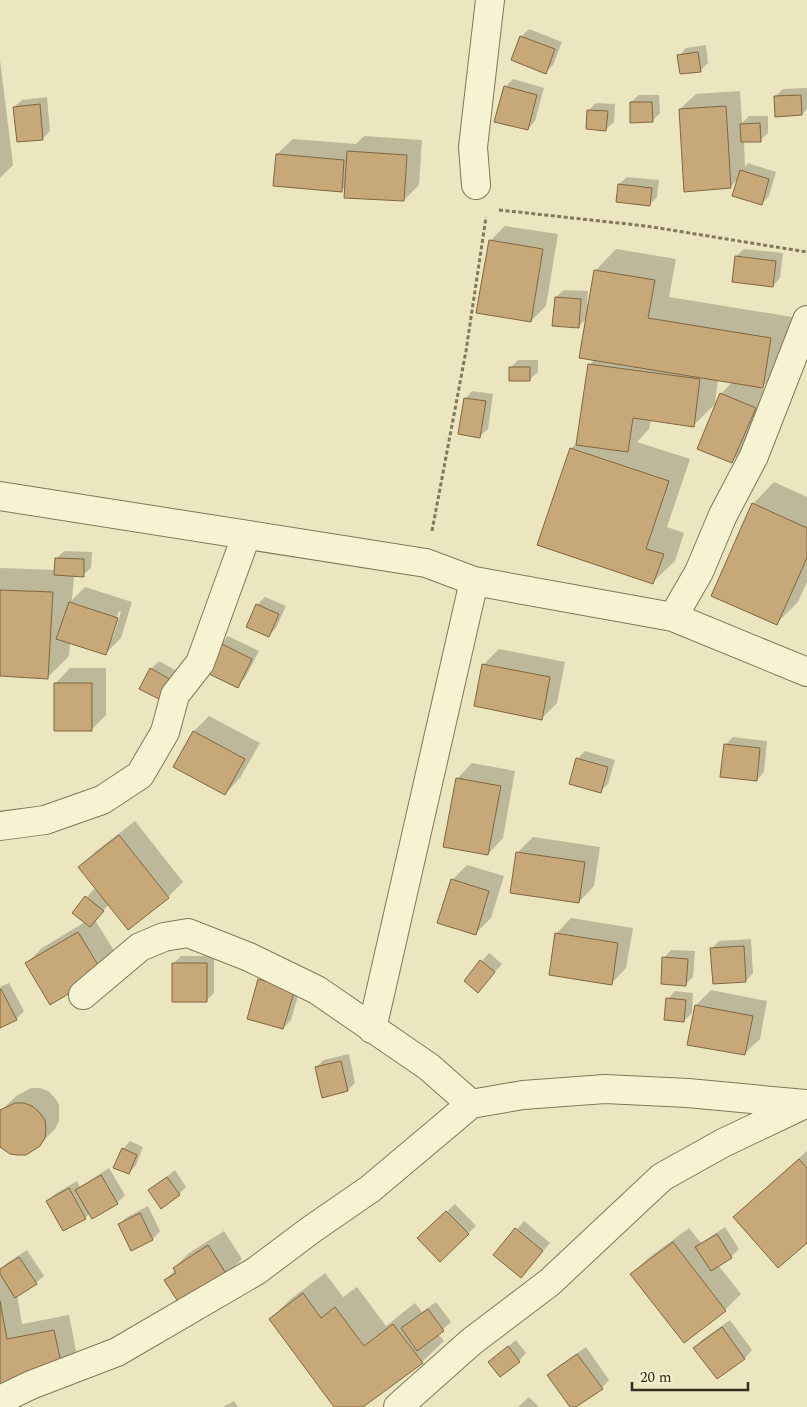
<svg xmlns="http://www.w3.org/2000/svg" width="807" height="1407" font-family="Spectral,serif">
<rect width="100%" height="100%" fill="#ebe6c0"/>
<path fill="#0003" fill-rule="evenodd" d="M529,29L562,42L553,65L546,72L521,37Z
M706,45L708,63L700,71L679,56L686,48Z
M0,60L13,165L0,178Z
M513,79L544,88L535,121L528,129L505,87Z
M807,88V109L802,114L775,97L783,89Z
M740,91L742,123L749,116H768V133L760,140L744,141L745,167L748,163L776,172L769,196L761,204L738,179L730,187L680,109L696,94Z
M639,95H659L660,113L652,121L631,102Z
M47,97L50,131L43,138L14,107L22,100Z
M596,103L615,104L614,122L606,129L588,111Z
M364,136L422,140L419,185L404,200L346,186L341,191L277,154L293,139L356,144Z
M627,177L659,180L657,197L649,205L619,184Z
M505,226L558,234L546,306L531,321L490,241Z
M616,249L676,259L669,297L792,317L785,365L763,386H756L770,392L747,446L732,461L698,448L721,394L733,381L718,379L715,404L694,425L651,420L649,429L637,442L690,459L667,527L684,533L675,561L653,582L571,449L578,441L589,365L595,359L587,318L578,327L556,297L564,290L588,291L587,304H589L595,271Z
M744,249L783,253L780,278L773,286L736,256Z
M518,360H538V372L530,379L510,368Z
M472,391L493,394L488,429L480,436L465,399Z
M774,482L807,497V582L798,602L777,623L753,504Z
M64,551L92,552L91,568L83,575H74L72,600L85,587L132,602L121,638L105,654L70,642L69,656L48,677L0,675V568L56,570V559ZM119,611L121,612L113,637H110Z
M265,597L286,606L276,628L268,636L257,605Z
M228,636L259,651L245,678L237,686L221,644Z
M499,649L565,662L557,703L542,718L483,665Z
M159,661L182,674L172,693L151,669Z
M70,668H106V715L91,730L55,684Z
M209,716L260,743L240,778L225,794L194,731Z
M733,737L767,741L764,772L757,780L725,745Z
M585,751L615,760L608,784L600,791L577,759Z
M472,763L515,771L503,838L488,854L457,779Z
M135,821L183,882L168,897L109,904L95,920L118,957L102,972L27,963L42,948L85,922L73,913L94,889L99,893L80,867L95,852Z
M533,837L600,847L594,886L579,902L518,852Z
M467,865L504,876L491,918L475,934L452,880Z
M571,918L633,928L626,968L611,984L556,934Z
M751,939L753,973L746,981L711,949L719,941Z
M671,950L695,951L693,977L686,984L664,958Z
M489,953L502,964L485,983L465,981Z
M181,956H214V993L206,1001L173,964Z
M267,972L302,982L291,1020L283,1028L259,980Z
M9,983L24,1011L16,1019L0,1027V987Z
M711,990L767,1001L760,1039L744,1054L696,1005Z
M675,991L693,993L692,1013L684,1021L668,999Z
M349,1054L355,1083L348,1090L316,1067L324,1060Z
M31,1088H40L48,1091L54,1097L59,1104V1121L55,1129L39,1145L0,1144V1112L16,1096Z
M130,1141L143,1147L136,1165L129,1173L123,1149Z
M807,1151V1241L734,1217L750,1202Z
M109,1168L125,1195L117,1203L93,1217L90,1213L85,1218L47,1201L55,1194L77,1181L80,1187Z
M175,1170L186,1187L179,1194L150,1190Z
M455,1204L476,1226L440,1260L419,1238Z
M148,1206L160,1231L153,1239L132,1249L119,1224L127,1217Z
M524,1221L550,1243L521,1276L495,1255Z
M725,1227L739,1249L731,1257L718,1265L741,1294L725,1310L684,1341L632,1274L647,1259L689,1228L701,1243Z
M224,1231L242,1259L227,1274L165,1280L175,1270L174,1268L189,1253Z
M27,1250L44,1276L36,1283L17,1295L22,1324L69,1315L77,1356L0,1383V1275H2L0,1269L7,1263Z
M325,1273L343,1297L357,1287L386,1326L415,1303L422,1312L436,1302L451,1322L438,1334L444,1341L422,1362L361,1407H336L270,1319L292,1298Z
M730,1320L752,1350L745,1358L717,1377L694,1348L702,1340Z
M516,1340L526,1353L519,1361L490,1362Z
M586,1347L609,1380L602,1388L574,1407H572L549,1375L556,1368Z
M529,1397L539,1407H518L519,1406Z
M234,1401L238,1407H223Z"/>
<path fill="#c7a878" stroke="#806640" d="M520,36L555,49L546,74L511,60Z
M698,52L701,72L680,74L677,55Z
M504,86L537,95L528,130L494,122Z
M801,95L802,115L775,117L774,96Z
M630,102H652L653,122L630,123Z
M40,104L43,140L17,142L13,107Z
M726,106L731,188L684,192L679,109Z
M587,110L608,111L606,131L586,129Z
M760,123L761,142H741L740,124Z
M347,151L407,155L404,201L344,198Z
M276,154L344,160L342,192L273,186Z
M740,170L769,179L762,205L732,196Z
M618,184L652,188L650,206L616,202Z
M489,240L543,249L531,322L476,313Z
M735,256L776,261L773,287L732,282Z
M594,270L655,280L648,318L771,338L763,388L579,358Z
M555,297L581,299L579,328L552,326Z
M588,364L700,379L694,427L633,418L628,452L576,445Z
M509,367H530V381H509Z
M720,393L756,408L732,463L697,449Z
M464,398L486,401L480,438L458,434Z
M570,448L669,481L646,549L664,554L653,584L537,545Z
M752,503L807,528V558L777,625L711,596Z
M55,558L84,559V577L54,575Z
M0,590L53,592L48,679L0,676Z
M69,602L118,618L106,655L56,639Z
M256,604L279,614L269,637L246,627Z
M220,643L252,659L238,688L205,672Z
M482,664L550,677L542,720L474,706Z
M150,668L175,682L165,702L139,689Z
M54,683H92V731H54Z
M193,731L245,759L225,795L173,767Z
M724,744L760,748L757,781L720,777Z
M576,758L608,767L601,793L569,784Z
M456,778L501,786L488,855L443,847Z
M119,835L169,898L128,930L78,867Z
M516,852L585,862L579,903L510,893Z
M451,879L489,891L476,935L437,923Z
M85,896L104,911L90,927L72,913Z
M78,932L103,973L50,1005L25,963Z
M555,933L618,943L612,985L549,975Z
M744,946L746,982L713,984L710,948Z
M662,957L688,959L686,986L661,984Z
M480,960L495,972L478,993L464,981Z
M172,963H207V1002H172Z
M258,979L295,989L283,1029L247,1019Z
M1,989L17,1020L0,1028V990Z
M666,998L686,1000L684,1022L664,1020Z
M695,1005L753,1016L745,1055L687,1045Z
M341,1061L348,1091L322,1098L315,1067Z
M15,1103H24L32,1106L39,1112L45,1120L46,1129L45,1138L40,1146L26,1155H17L10,1154L0,1147V1110Z
M122,1148L137,1155L129,1174L113,1168Z
M799,1159L807,1168V1243L778,1268L733,1217Z
M101,1175L118,1204L92,1219L75,1190Z
M167,1177L180,1195L161,1209L148,1190Z
M69,1188L86,1219L63,1231L46,1201Z
M446,1211L469,1234L440,1262L417,1238Z
M140,1213L153,1240L131,1251L118,1224Z
M515,1228L543,1251L521,1278L493,1255Z
M717,1234L732,1258L711,1271L695,1247Z
M673,1242L726,1311L684,1343L630,1274Z
M208,1245L227,1275L180,1305L164,1280L176,1273L173,1268Z
M19,1257L37,1284L15,1298L0,1274V1269Z
M303,1293L321,1318L335,1307L364,1346L393,1324L423,1363L363,1407H334L269,1319Z
M0,1301L7,1339L54,1330L63,1372L0,1384Z
M428,1309L444,1331L417,1351L401,1328Z
M722,1327L745,1359L717,1379L693,1348Z
M508,1346L520,1362L500,1377L488,1362Z
M577,1354L603,1389L576,1407H570L547,1375Z"/>
<g fill="none" stroke-linecap="round" stroke-linejoin="round">
<g stroke="#827759" stroke-width="30">
<path id="street" d="M476,185L473,147L490,0
M0,496L426,563L474,581L673,617L807,672
M673,617L699,572L723,515L754,456L807,320
M0,826L45,820L102,800L140,775L165,732L175,695L200,663L246,536
M83,995L140,947L164,937L188,933L249,957L317,990L429,1067L471,1104
M372,1029L474,581
M0,1400L31,1385L117,1352L256,1271L312,1229L370,1189L471,1104L523,1095L605,1089L688,1093L805,1104
M398,1407L471,1342L550,1282L662,1177L723,1143L805,1104"/>
</g>
<path stroke="#827759" stroke-width="3" stroke-dasharray="4 2.5" stroke-linecap="butt" d="M499,210L646,226L807,252
M432,531L466,351L486,217"/>
<use href="#street" stroke="#f6f3d2" stroke-width="28"/>
</g>
<path d="M632 1382v8h116v-8" fill="none" stroke="#332c1d" stroke-width="2.5"/>
<text x="640" y="1382" font-size="15" fill="#332c1d" stroke="#f3efcf" stroke-width="4" paint-order="stroke">20 m</text>
</svg>
